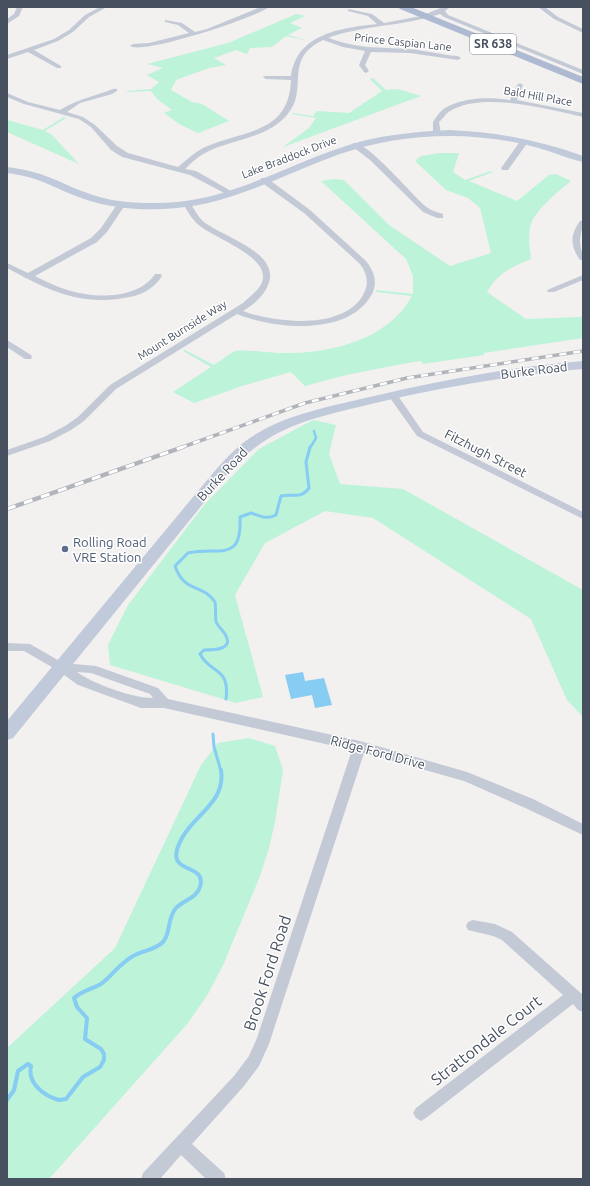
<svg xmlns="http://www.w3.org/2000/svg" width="590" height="1186" font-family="Ubuntu,sans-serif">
<rect width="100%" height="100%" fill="#f3f0f0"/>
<path fill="#bcf3d9" d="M296,14L305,16L290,23L302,28L288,35L309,41L286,36L272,47L250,48L247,54L236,50L214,58L226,65L209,68L176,80L171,90L192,102L202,104L229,121L198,133L179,124L164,113L172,110L157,99L151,91L127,92V91L151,89L159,82L147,75L163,68L147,64L228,43Z
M373,78L386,90L398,89L421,96L283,147L309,128L316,118L292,114L293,113L313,116L317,111L349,113L382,91L370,79Z
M64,117L66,118L45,131L52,135L79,164L7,132V120L43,130Z
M440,153H459L453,172L465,180L491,171L493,172L469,181L517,201L549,175L556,174L571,181C559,191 532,212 530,228C528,238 530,249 531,259C510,268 499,272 487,292L526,319L580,317L583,315V338L484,353V355L423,364L421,361C382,367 343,375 305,386L291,372L242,386L194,403L173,392L211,367L183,351L185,350L214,365C221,361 228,354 235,351C242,349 271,353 281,353C329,354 387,341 412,296L376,292V290L413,294V276L406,259L321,181L333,179L344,180L389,225L450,266L491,253L480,208L468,198L446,190L415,161L421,156Z
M313,420L336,425L329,454L340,484L403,489L583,590V717L567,700L531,619L373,518L325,511L265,543L235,595L263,697L236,703L110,665L108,645L128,605L205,504L259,449Z
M249,738L275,746L283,770L275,822L269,848L260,876L224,963L208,994L188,1023L49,1179H7V1048L115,948L201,765L218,743Z"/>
<path fill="#86ccf3" d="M303,672L305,681L324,678L332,705L315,708L312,695L291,699L285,675Z"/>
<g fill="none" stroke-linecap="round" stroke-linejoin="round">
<path stroke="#86ccf3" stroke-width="2.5" d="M310,448L316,438L314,431"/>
<path stroke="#86ccf3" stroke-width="3" d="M226,699C230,666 210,674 200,654L204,650C213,650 235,650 225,634C222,629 217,626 216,621C215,615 216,608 215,602C202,583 184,593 175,566L188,553C219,546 242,564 240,517L251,513C261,516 266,520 276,515L281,496C293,493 300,500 309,488L306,462L310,447
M213,734L214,747L221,771"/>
<path stroke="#86ccf3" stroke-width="4" d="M7,1100L14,1090L18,1071L28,1064L31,1066C27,1083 44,1096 59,1100L66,1099L83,1077L100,1067L104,1060V1054L101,1049L85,1039L87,1018L77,1007L74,998C82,991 92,989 101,984C112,976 119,964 133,956C142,951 155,950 163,942C171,933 167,918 176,908C183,900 197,898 200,887C208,860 160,878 182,838C195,814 226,802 221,770"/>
<path fill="#c3cad6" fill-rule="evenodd" d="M17,7H23L19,16L7,24V19L14,14Z
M100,7H107L89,17L73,32L58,41L34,50L61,66V68H57L28,52L7,59V55L54,39L69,30L85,15Z
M261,7H269C255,18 143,55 130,46L133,44L149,43L189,33L178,25L165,22V20L182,23L195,32L207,29Z
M443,7L449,8L445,11L448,15L583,70V74L444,17L440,14C404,26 366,25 330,37L329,38C358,49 378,47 408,49C425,50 441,55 458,56L461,58L458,60L410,53L371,52L365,65L369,71L366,73L364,72L359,65L365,51L343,47L323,40C282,60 310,89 287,115C267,138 235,139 209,151C200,155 192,162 185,169L196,171L231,191L232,193L228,195L190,175L122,157L111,150L91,127L79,119L24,104L7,97V93L28,102L60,110C77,100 87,98 105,92C110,91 112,88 117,89V91L112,94L80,103L67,112L83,117L95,125L117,146L128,153L178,167C186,160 195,152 205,147C244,130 289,134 291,80L266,79L263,77L264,76H291C297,33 342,28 377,24L368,16L348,11V9L372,14L384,23L421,16Z
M538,7H545L558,17L583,29V33L554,19Z
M520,83L523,85L517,100L583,113V117C548,109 482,91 450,111C446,113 443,119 439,122L441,134L437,136L433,134V122C436,117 440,111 445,108C464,97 489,97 510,100L517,85Z
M521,140H524L528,142L508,170H502L501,168Z
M353,143C368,141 414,198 428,208C432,211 438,212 443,214V218H437L423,212L370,160L353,147Z
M261,178H267L310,210L366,261C374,271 378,282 372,294C349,337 274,329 237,314L116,389L84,421L71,430L50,441L7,456V450L44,437L65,426L78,417L110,385L243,303C250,296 263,288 263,277C264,255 215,238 200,226C193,221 188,212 183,204L184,202H190C194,209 198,217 204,222C223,237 282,253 268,285C264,296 253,305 243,311C274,323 346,331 364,293C369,283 367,273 360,264L304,213L261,182Z
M118,203H121L125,205L107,232L97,242L35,276C63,291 90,299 121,294C135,291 147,286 155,274H161L162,276C153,290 140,296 124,298C78,306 46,289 7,268V263L28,273L91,238L101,228Z
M580,221H583C583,228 580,234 580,241C580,248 583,253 583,260H580C570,246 570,235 580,221Z
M583,275V280L554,292H548L547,290Z
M7,340L31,355L32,357L31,359H25L7,347Z
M393,392L396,393L423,432L583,512V519L417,436L388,395Z
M7,643L30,644L63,663L96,666L158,688L168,699L360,741L467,772L533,799L583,824V835L523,807L464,781L364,753L269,1044L259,1066L244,1086L192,1144L224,1173L226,1179H206L181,1155L160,1179H141L143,1173L234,1076L249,1056L257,1038L352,750L164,708H141L78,685L57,670L24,651H7ZM77,672L91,673L150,694L153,698C133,698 93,684 77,672Z
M473,920L495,924L512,932L583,995V1012L578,1010L573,1004L426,1118L421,1121L416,1118L413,1113L416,1108L563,995L502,940L493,936L468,930L466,926L468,922Z"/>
<path fill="#c1cada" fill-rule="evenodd" d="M450,130C496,132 539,140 583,156V162C565,158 549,150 531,146C468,130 398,133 337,155C285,174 233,203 177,208C146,211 113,209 84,199C72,195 60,189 48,184C35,178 21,175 7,173V167C22,169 37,172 51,178C64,183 77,190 90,194C117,204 149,204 177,202C234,197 286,166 340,148C376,135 412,132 450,130Z
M583,361V369C511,375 441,387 371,404C339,412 307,418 278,433C259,443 243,456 228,473L13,738L7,740V721L213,473C226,458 239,444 256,434C289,414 328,407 365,398C437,381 509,367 583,361Z"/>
<path fill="#aebad1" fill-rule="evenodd" d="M398,7H411L583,77V84L400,9Z"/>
<g stroke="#b2b4bb" stroke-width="3.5">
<path id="rail-far1" d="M180,448L305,403L407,378L583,351"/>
</g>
<g stroke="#b2b4bb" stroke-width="4.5">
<path id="rail" d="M7,509L183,447"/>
</g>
<use href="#rail-far1" stroke="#fff" stroke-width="2.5" stroke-dasharray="7" stroke-linecap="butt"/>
<use href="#rail" stroke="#fff" stroke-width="3" stroke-dasharray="9" stroke-linecap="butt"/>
</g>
<circle fill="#5c6f8a" stroke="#fff" stroke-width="1.5" cx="65" cy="549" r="4"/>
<g text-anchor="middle" stroke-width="3" stroke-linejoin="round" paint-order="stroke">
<g font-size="11" fill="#46505f" stroke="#fff">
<text transform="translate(403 42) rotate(6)" y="4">Prince Caspian Lane</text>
<text transform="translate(538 96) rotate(10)" y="4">Bald Hill Place</text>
<text transform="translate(289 157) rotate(-21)" y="4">Lake Braddock Drive</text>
<text transform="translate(182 330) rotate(-32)" y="4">Mount Burnside Way</text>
</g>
<rect fill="#fff" stroke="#7e848f" stroke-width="1" x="470" y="34" width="46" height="20" rx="3"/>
<g font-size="12" font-weight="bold" fill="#46505f">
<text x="493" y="48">SR 638</text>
</g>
<g font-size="13" fill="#46505f" stroke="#fff">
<text transform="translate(534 370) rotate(-7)" y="5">Burke Road</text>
<text transform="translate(486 453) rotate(27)" y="5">Fitzhugh Street</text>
<text transform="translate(222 474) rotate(-47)" y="5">Burke Road</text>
<text transform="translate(378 752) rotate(15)" y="5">Ridge Ford Drive</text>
</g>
<g font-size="13" fill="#4e5e75" stroke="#fff" text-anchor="start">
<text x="73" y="547">Rolling Road<tspan x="73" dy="15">VRE Station</tspan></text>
</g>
<g font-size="16" fill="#46505f" stroke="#fff">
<text transform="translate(267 973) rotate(-72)" y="6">Brook Ford Road</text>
<text transform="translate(486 1040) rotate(-38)" y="6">Strattondale Court</text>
</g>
</g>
<rect width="590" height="1186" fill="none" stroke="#46505f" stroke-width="16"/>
</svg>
